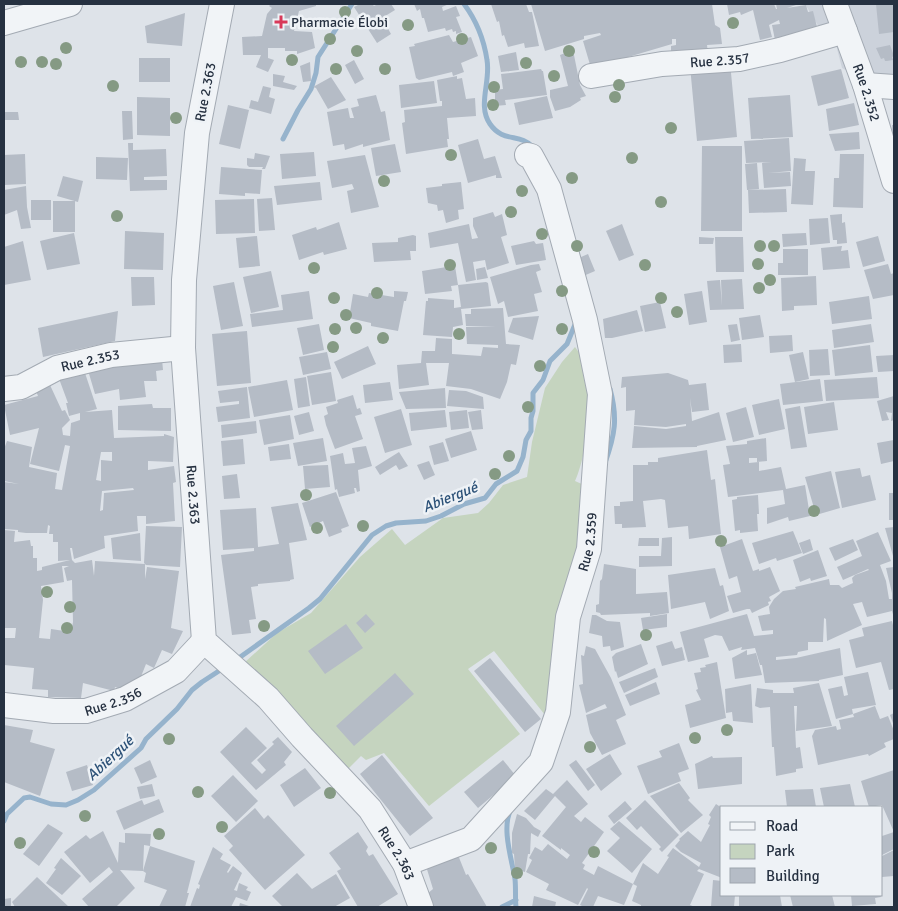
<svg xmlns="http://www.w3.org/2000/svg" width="898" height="911" font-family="Signika,sans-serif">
<rect width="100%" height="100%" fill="#dee3e9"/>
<path fill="#ccd2db" d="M805,4H894V93L868,82L842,68L834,37L822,32Z"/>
<path fill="#c5d4bf" d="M575,347C578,351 582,356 584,361C595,390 588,452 575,481L584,485L578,550L557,688L545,715L494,651L468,669L520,734L429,806L384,753L366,760L361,756L336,781L244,663L277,633L311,613L360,557L392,529L405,545L443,518L478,513L489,503L503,485L527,477L532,442L545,388L562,362Z"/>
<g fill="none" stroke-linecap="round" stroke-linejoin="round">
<path stroke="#96b3cc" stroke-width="5" d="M464,4C476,20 484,40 487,60C491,82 477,105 490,124C503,143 520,133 533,147
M283,139L298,110L311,89L316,73L318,57L352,4
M605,463C615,435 618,418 610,389
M236,660L309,608L320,599L372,535L386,526L396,523L426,521L441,516L464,504L485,498L496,484L517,471L523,457L526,440L531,431V418L533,411V393L543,380L550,361L567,344L576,322
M511,809C501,828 512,860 515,879C516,889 515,898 516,907
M4,821L7,814L24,798L30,797L51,804L66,805L78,800L94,790L141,748L146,739L177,709L192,690L202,682L225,667
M502,907L516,900"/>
</g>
<path fill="#b5bcc6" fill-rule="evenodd" d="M271,4H316V6L299,11L294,31L312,32L315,48L297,54V51H285V48H268V58L274,60L268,72L256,67L261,55H243L242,37L262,36L267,14L272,8L269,6Z
M360,4H372L374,6L378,4H391L395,10L382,18L391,34L377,43L354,7Z
M414,4H449L442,7L443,11L456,6L460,16L456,17L462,32L456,34V31L453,32L452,29L446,31L445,28L428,32L424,18H422L420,9L417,11Z
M491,4H526L529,12H532L539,46L525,48L524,43L508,47L504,35L502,36L499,21L497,22Z
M531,4H712L715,25L720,28L722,44L707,45L708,54L671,58V46L676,45V39H672V44L591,68L583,41L601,35L600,33L584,36V39L545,51Z
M727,4H774L776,9H777L776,4H799L787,8L806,5L808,12L813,11L819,35L776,45L772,25L780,24L779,20L769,25L772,37L760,40L753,10L741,15L740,12L729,15Z
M876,4H894V32L879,34Z
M185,13L182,46L147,43L145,26Z
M449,35L453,42L471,37L478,56L461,63L464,72L453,76L452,72L419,80L416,78L409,47L415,46L414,44Z
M890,45L894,56L892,57L893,60L887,61H885L884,58L881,59L876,48Z
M573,50L580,85L586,96L580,98L581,100L570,107L555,111L550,97V90L568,86L560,55Z
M516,52L519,70L501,72L498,56Z
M139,58H170V82H139Z
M354,60L364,79L355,84L345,65Z
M310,62L311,81L303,82L300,66Z
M730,62L737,137L697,141L690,66Z
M541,69L542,71H543L547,95L505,100L506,105L495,106V90L503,89L501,74Z
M841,69L849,98L818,106L811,76Z
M273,74L285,76L283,82L297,86L294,90L273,86Z
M457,76V79L462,78L466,99L475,98L476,116L447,118L449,139H447L448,147L406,154L402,123L405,122L404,110L442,106V101H440L437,80Z
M331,77L346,100L328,109L316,88L313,87Z
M434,81L437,103L401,108L399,85Z
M263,86L271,88L269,97L275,99L271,114L249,108L251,100L258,102Z
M376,95L381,112L385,111L390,140L363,147V144L345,150L344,144L333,146L327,112L348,108L350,118H354L351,108L359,106L357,99Z
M790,95L793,137L751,139L748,98Z
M547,96L553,118L519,125L514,103Z
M137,97L170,98V136L137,135Z
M854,103L859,125L829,131L826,109Z
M228,105L249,110L240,149L219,144Z
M122,111H132L133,139L123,140Z
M4,112H18L19,120H4Z
M892,125H894V150H893Z
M859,132L860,149L835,151L829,134Z
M789,138L791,171L768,173L790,172L791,186L764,188L762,163L772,162L746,163L744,141Z
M478,139L484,159L495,156L502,178H496V175L468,183L458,145Z
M128,143H133V150L166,149L167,176L144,177V180H167V190L130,191Z
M395,144L401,172L376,176L371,148Z
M702,146H742V231H701Z
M314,152L316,176L282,179L280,154Z
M255,153L270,156L265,169H262L263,167H249L247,165V158L254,159Z
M25,154L26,184L4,185V155Z
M840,154H864L863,208L833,207L834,178H839Z
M365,155L379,207L351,213L347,191L354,189L352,184L332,188L327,161Z
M96,157L128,158L127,180L96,179Z
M794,158L806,159L805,171H815L813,205L791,204Z
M757,163L759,189L747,190L745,164Z
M221,167L262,170L260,194L245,193V196L219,194Z
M63,176L83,181L78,202L57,196Z
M320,182L322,200L277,205L274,186Z
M461,182L464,209L458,210L459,219L446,223L443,210L438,211L437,205L428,203L426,188L442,186V184Z
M26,186L27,207L31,228L21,229L17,210L4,215V190Z
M786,189L787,212L749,213L748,190Z
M272,198L275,230L259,231L257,199Z
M254,199L255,233L216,234L215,200Z
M31,200H51V220H31Z
M53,201H75V232H53Z
M493,212L495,217L502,214L507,235L501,237L509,263L487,270L485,260L473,262L476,280L466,282L458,243L430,248L428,233L469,224L472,239L478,238L473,226V218Z
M842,214V223L845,222L847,243L837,244V240H833L830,215Z
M828,218L830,243L810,245L809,219Z
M339,222L347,249L324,255L323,252L299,260L292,235L316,227L317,230Z
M622,224L634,255L619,261L606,231Z
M125,231L164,233L163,270L124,269Z
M74,233L80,264L47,270L40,241Z
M806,233L807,245L783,247L782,234Z
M413,235L416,236V251H410L411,260L374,262L372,243L398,242V238Z
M257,236L260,266L239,268L236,238Z
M878,236L885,261L863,267L856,242Z
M699,237L714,238L713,244H699Z
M715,237H743L744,272H716Z
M23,241L31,280L4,285V247Z
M534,241L536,244L543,243L546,260L516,265L511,246Z
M842,246L841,251L848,250L850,268L823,270L821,248Z
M783,249H808V275H778V263H783Z
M588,254L595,271L581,277L574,260Z
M539,264L541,270L536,272L542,292L534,294L538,311L508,317L504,301L498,304L490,277L531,265Z
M888,264L891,274L894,273V295L873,299L864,270Z
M453,266H455L458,285L451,286L452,291L425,294L422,271Z
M485,267L488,278L477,280L476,269Z
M271,271L279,307L251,313L243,277Z
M816,276L817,305L794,306V310L782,311L781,278Z
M131,277H154L155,305L132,306Z
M742,279L744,309L710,310L707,281L720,280L722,306L721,280Z
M234,282L243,326L221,330L213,286Z
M486,282L488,283L491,306L461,309L463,325L453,327L452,337L423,335L426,301H428V298L454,300V308L461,307L458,285Z
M309,291L313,319L252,327L250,314L283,310L281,295Z
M394,291L408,292L406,301H404L398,331L371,326V323L349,318L353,294L368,297L369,293L394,297Z
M702,291L707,322L689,325L684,294Z
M869,296L872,319L832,324L829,302Z
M660,302L666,328L645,332L640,306Z
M503,308L506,344L520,345L516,365L511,364L507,382L500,399L471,389L446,386L449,363H426L429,385L399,389L397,365L421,363L422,351H435L436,338L452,339V354L481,356L483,347L498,348V345L467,344L466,327L496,326H466L465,314H471V309Z
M637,310L643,331L612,338H605L603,319Z
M118,311L115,341L43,357L38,328Z
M760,315L764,337L742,340L739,318Z
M539,316L533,340L508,332L513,318Z
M319,324L324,350L303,355L297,328Z
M737,324L740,340L731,342L728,325Z
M871,324L874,342L834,348L832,330Z
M247,331L251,383L217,386L212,334Z
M792,335L793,351L770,353L769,336Z
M741,344L742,362L724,363L723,345Z
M870,345L873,372L835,376L832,350Z
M368,346L376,364L342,379L334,362Z
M828,349L830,375L810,376L809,350Z
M327,352L331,369L303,375L299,357Z
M803,352L809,379L795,382L789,355Z
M894,355V371L878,372L876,356Z
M162,359L163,370L156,371L157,381H144L146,397L120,400L119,389L95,394L87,367Z
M83,367L97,409L85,412L112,410L114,438L164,436V434L174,437L173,462L148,461V470L174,466L176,482L173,483L175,521L146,524V516H137L138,531L104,536L105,548L74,559L72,548H70L72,560L75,563L92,560L94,576L95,561L145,564V579L147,567L179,571L171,628L183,631L172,654L162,650L154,668L146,664L136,689L127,691L115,687L114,691L83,683L81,698L48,697V690L32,689L34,668L4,665V638H15L16,628H4V530L15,531L14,542L30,540L31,546H33V558H37V571L42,570V567L70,560L58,561V542H53V534H49L50,526L48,525L47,533H26L18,532V530L4,529V482L19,484L4,481V449L7,441L32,447L29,467L57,473L55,489L62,490L70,446L65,445L59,471L30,464L39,428L10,435L4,405L38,396L36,391L50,385L62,411L65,410L70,420L62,428L63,435L70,436L71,423L80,420V413L69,416L66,403H68L58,376ZM101,452H112V461L101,460V481L96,480ZM133,488L134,490L104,493L103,510L100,511L102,491ZM62,566H69L64,568L67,581L72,580L73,622L71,632L51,629L50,639L39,638L43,600L41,586L64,582Z
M331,372L336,401L312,405L307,376Z
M668,373L688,380L689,385L706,383L709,410L692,412L690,398L692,421L719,412L726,440L697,446V447L632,448L634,426L666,429L686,426V424L666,427L634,425L635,410L626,411V387L621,388L622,377Z
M306,377L310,406L298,408L294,379Z
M877,377L879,398L826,401L824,380Z
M820,379L823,401L783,405L780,384Z
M287,380L293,410L254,417L248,387Z
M390,382L393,400L365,403L363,385Z
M247,387L250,418L218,422L216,407L239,404V401L220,403L218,391Z
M445,388L446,408L406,409L399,392Z
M449,390L466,391L483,397L484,409L447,406Z
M353,395L357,409L360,408L362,414L355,416L363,439L335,449L326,425L324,416L328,414L326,407L338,403L337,400Z
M894,396V420L891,421L892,413L886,412L889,420L882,421L877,401Z
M779,399L785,429L759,435L752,405Z
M834,402L838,430L808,434L804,407Z
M152,404L153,408H171V431L118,430V406Z
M800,406L807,447L791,449L785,409Z
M746,407L754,437L733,442L726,413Z
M401,409L412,445L385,453L374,417Z
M445,410L447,427L411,431L409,413Z
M467,410L469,428L451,430L449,412Z
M481,410L483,429L472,430L468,412Z
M309,412L314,431L299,435L294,416Z
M290,415L294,439L264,445L259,420Z
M256,421L257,433L222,438L221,425Z
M471,431L477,450L451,458L445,439Z
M323,438L327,461L298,466L293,443Z
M766,438L767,461L757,462V458H749V463L759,462V471L781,467L786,489L805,485L810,516L789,521L788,517L767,524V508L785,504L783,490L728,497L723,465L730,464L726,446L747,444V441Z
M243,439L245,464L223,466L221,441Z
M894,440V461L881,464L877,443Z
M443,442L449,461L434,465L429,446Z
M289,444L291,459L270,461L268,447Z
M366,446L372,466L358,470L360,491L357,492L356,488H354L355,493L339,497L337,489L335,490L330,456L343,453L345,464L355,463L352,448Z
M707,450L711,480L715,479L721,534L689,539L688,526L668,528L665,500L661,499L643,501L646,527L622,528V524H615L614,506H620V502L633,501V465H648V462H658V458Z
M399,452L408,466L399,470L396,465L380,475L375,467Z
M429,461L435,475L424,480L417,465Z
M328,465L330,487L305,489L303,466Z
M860,468L862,477L870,475L876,500L842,508L835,472Z
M831,471L840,508L816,515L805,477Z
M237,474L240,498L224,499L222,476Z
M336,492L349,526L341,529L342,532L329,537L323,521L310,527L302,503Z
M889,493H894V520H889Z
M758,495L759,514H757L758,531L740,533V530L735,531L732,500L737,499V497Z
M298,503L307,540L289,543L294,579L290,580V581L258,584V586L251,587L256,619L249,620L251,633L232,635L221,555L254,551V548L223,550L220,510L256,508L258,547L279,544L271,507Z
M146,526L182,527L180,567L146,565L144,563Z
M894,527V555L893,556L885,528Z
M793,531L802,553L777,561L776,558L759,564L752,543Z
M878,532L891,561L880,565L886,581L889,599H892V593L886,568L894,567V618L892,611L867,617L862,602L853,604L862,625L827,641L826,619L824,618L823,642H808V650L798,652L797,655L776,657V660L796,658L840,648L843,675L819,680V681L765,683L762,665H760L755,648L741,650L742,647L729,651L722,636L715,635L704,639L709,657L688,662L680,632L747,614L754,636L773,634V630L762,631L758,616L770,614L769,607L774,599L783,591L796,589L795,587L829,579L830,585H839L842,588L853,583L852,578L855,575L869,570L868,569L843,580L837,567L862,556L856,541Z
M140,533L141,561L113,559L111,538Z
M672,537V566L639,567V556H661L662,538Z
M639,538H659V546H638Z
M742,539L753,571L759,569V571L770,567L780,591L769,597L771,601L768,602L769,605L752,613L750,609H747L733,613L727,596L741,592L737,576L729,579L720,547Z
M810,539L813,550L803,554L799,543Z
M853,539L858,550L835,561L829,548Z
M818,550L827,576L811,581L810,578L800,582L793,560Z
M604,564L636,569V594L667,592L669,613L650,616V613L601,615L600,613L596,612V605L599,604L600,581L602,579Z
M715,568L720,586L723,585L729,611L710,619L705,602L671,609L668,575Z
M366,614L375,624L365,633L356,623Z
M667,614V627L643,630L641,618Z
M592,615H596L607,621L620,622L624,647L611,651L610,646L603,647L602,636L589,633Z
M892,621L893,625L894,624V689L889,690L881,662L856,668L849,640L864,636L862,628Z
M346,624L363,648L325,674L308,651Z
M672,641L675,649L682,647L685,660L662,666L656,646Z
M641,644L648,664L618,678L616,671L615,672L612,657L616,653Z
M586,646L595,649L611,678L626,715L616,720L626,744L602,755L590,733L586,715L607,708L605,704L586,713L579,685L583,684L581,655L584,656Z
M747,650V655L756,653L762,675L735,679L732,658Z
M490,658L541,719L525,732L474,671Z
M717,662L726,718L690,728L685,705L701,700L696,690L698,689L694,673L701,672L700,668L706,667L705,665Z
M655,668L658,677L624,693L619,682Z
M868,672L876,705L852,709L853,714L836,719L828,689L842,686L844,696L848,695L844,677Z
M395,673L414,694L354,746L336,726Z
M656,682L660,694L630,706L625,695Z
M819,683L832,726L796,731L797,706H794L796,748L800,747L803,768L796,769V772L776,776L774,747H772L770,707L760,708L755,706L757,688L773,690V693H794L793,688Z
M751,684L753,723L733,721L732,712L726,713L725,689Z
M875,706L880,719L888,716L894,731V739L884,743L886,747L869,756L868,754L818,765L812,736L815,730L836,726L837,730L841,729L839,720L854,717L853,714Z
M894,713V726L890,715Z
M4,725L33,730L30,742L55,749L40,796L4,782Z
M246,727L267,748L251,763L262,774L266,770L257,760L274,744L272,742L278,737L292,752L284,762L286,765L256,790L220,752Z
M679,743L689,769L678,773L681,781L648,794L637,766L662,757L659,751Z
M610,754L622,774L601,791L586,769Z
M382,755L433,818L410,836L360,774Z
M712,756L713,758L742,757V784L698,789L695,764Z
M150,760L157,777L141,784L134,768Z
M503,760L516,776L478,808L464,792Z
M576,760L595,785L588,791L569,765Z
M87,765L93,785L72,791L66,772Z
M305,768L321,788L294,807L280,785Z
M894,770V849L882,855V836L894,832L882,805L869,807L861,781Z
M233,775L258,801L236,822L211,796Z
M567,780L588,804L574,816L581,822L585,817L604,832L582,863L585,865L583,869L594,875L598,866L633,884L624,905L598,896L593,907H584L580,905L588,889L587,888L578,905L546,890L549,884L526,872L532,860L529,858L535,847L542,851L548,844L567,859L570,855L561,848V850L542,836L566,807L555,796L535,820L524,811L546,789L553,794Z
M679,783L690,798L688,800L703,815L681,833L650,796Z
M152,784L155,796L140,799L137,787Z
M850,784L855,807H824L820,788Z
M813,789L816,807H787L785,790Z
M159,799L164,812L124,830L116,811L142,800L144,805Z
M645,800L679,835L662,852L659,849L661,847L641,826L637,830L626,818Z
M625,801L632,809L614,824L608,816Z
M716,804L722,808V878L699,869L697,871L704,874L690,905L695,907H641V905L632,901L637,886L633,884L643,863L658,874L669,857L667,856L673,848L699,867L701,863L681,852L675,846L680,840L679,839L688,831L701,842L710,825L708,824L711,817L709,815Z
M255,808L264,819L268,815L305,855L265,890L229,850L233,846L224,836Z
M517,814L526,818L534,827L541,831L538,837L531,833L530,854H528L525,872L515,869L514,854L512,853V833Z
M619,821L652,849L632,873L607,851L620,838L610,829Z
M48,824L63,833L39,866L23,854Z
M103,831L118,863L119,842L125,843V833L151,834L150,846L144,845L143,871L120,870L135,888L116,907H89L82,899L113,872L109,867L90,883L64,852L86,835L90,839Z
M358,832L368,847L366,851L369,856L373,854L398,894L377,907H358L337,871L341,869L329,853Z
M150,846L195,861L187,893H189L185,907H159L167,890L144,882L146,873L143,871Z
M213,847L223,854L220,859L231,865L227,872L228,873L233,866L242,873L234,890L237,891L239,883L248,887L246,890L251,892L247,901L236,897L231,907H190L197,888L199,889L200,885L198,884Z
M894,850V876L882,877V856Z
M458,855L466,875L468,874L487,907H430L427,894L433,889L426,866Z
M61,858L81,876L62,895L46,883L56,869L54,868Z
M297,873L312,889L336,874L350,898L334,907H283L272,896Z
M37,877L69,907H15L12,902Z
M713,880L722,881V895H735L734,907H711Z
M739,895H780L782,907H739Z
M790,895H832L835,907H793Z
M851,895H880L881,897L875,898L876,904L852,906Z
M534,896L556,902L555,907H532Z
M11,898V907H4V899Z
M240,903L252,907H239Z"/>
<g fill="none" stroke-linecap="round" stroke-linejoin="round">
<g stroke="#a3aab3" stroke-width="26">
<g id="minor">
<path id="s1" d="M222,4L197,133L184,280L183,348L204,641L268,698L302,737L370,809L405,864L421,907"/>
<path id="s2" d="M835,4L865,85L894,181"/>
<path d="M4,23L70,4"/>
<path id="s3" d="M591,76L662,64L739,59L780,50L845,31"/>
<path d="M865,85L894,87"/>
<path id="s4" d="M4,389L21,387L57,368L111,355L183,348"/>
<path id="s5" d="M4,705L54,711H86L125,699L176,671L204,641"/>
<path id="s6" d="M405,864L471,839L541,762L558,712L568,617L589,549L600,394L585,320L549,189L531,156L527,155"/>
</g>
</g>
<use href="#minor" stroke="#f1f4f7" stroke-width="24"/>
</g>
<g fill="#859a84">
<circle cx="345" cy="12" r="6"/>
<circle cx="733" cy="23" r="6"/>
<circle cx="408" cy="25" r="6"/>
<circle cx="330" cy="39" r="6"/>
<circle cx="462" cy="39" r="6"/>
<circle cx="66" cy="48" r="6"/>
<circle cx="357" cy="51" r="6"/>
<circle cx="569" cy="51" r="6"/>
<circle cx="292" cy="60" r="6"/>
<circle cx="21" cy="62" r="6"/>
<circle cx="42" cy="62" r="6"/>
<circle cx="526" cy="63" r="6"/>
<circle cx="56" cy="64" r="6"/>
<circle cx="336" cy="69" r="6"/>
<circle cx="385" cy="69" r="6"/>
<circle cx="554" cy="76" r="6"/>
<circle cx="619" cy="85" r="6"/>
<circle cx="113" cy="86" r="6"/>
<circle cx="494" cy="87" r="6"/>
<circle cx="615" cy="97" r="6"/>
<circle cx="493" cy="105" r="6"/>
<circle cx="176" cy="118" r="6"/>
<circle cx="671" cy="128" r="6"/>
<circle cx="451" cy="155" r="6"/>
<circle cx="632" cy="158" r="6"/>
<circle cx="572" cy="178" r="6"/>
<circle cx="384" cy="181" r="6"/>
<circle cx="522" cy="191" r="6"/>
<circle cx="661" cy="202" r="6"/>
<circle cx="511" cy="212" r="6"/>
<circle cx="117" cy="216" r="6"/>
<circle cx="542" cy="234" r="6"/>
<circle cx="577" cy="246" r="6"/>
<circle cx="760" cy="246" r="6"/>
<circle cx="774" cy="246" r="6"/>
<circle cx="758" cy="264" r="6"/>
<circle cx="450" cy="265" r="6"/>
<circle cx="645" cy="265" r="6"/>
<circle cx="314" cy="268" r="6"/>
<circle cx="770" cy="280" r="6"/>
<circle cx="759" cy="288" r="6"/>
<circle cx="562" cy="291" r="6"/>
<circle cx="377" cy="293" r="6"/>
<circle cx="334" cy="298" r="6"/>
<circle cx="661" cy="298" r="6"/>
<circle cx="677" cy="312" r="6"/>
<circle cx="346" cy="315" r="6"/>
<circle cx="356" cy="328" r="6"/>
<circle cx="335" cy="329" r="6"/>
<circle cx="562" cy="329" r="6"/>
<circle cx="459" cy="334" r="6"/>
<circle cx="383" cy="338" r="6"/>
<circle cx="333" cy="347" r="6"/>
<circle cx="540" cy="366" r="6"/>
<circle cx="528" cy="407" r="6"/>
<circle cx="509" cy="456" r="6"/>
<circle cx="495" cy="474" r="6"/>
<circle cx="306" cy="495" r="6"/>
<circle cx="814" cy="511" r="6"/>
<circle cx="363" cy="526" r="6"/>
<circle cx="317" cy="528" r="6"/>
<circle cx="721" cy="541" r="6"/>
<circle cx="47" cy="592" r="6"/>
<circle cx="70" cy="607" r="6"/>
<circle cx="264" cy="626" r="6"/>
<circle cx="67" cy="628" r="6"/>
<circle cx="646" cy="635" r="6"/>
<circle cx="727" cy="730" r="6"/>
<circle cx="695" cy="738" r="6"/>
<circle cx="169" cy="739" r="6"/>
<circle cx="590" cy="747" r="6"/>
<circle cx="198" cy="792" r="6"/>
<circle cx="330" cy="793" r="6"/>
<circle cx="85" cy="816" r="6"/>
<circle cx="222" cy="827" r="6"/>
<circle cx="159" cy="834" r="6"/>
<circle cx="20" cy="843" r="6"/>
<circle cx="491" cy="848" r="6"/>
<circle cx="594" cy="852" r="6"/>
<circle cx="517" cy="873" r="6"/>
</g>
<path fill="#d83959" stroke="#eef2f6" stroke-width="2" d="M278.5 14.5h5v5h5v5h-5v5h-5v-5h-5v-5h5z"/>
<g text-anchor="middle" stroke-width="5" stroke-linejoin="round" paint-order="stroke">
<g font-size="14" fill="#263141" stroke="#eef2f6" text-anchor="start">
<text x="291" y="27">Pharmacie Élobi</text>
</g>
<g font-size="14" fill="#263141" stroke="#eef2f6">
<text dy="5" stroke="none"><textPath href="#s3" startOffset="130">Rue 2.357</textPath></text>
<text transform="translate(205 92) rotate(-79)" y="5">Rue 2.363</text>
<text dy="5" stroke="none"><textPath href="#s2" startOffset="94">Rue 2.352</textPath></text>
<text dy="5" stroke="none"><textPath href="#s4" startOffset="92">Rue 2.353</textPath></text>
<text dy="5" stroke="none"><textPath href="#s1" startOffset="494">Rue 2.363</textPath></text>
<text dy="5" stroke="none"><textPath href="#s6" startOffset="401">Rue 2.359</textPath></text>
<text dy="5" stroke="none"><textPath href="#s5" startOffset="111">Rue 2.356</textPath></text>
<text dy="5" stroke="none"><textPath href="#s1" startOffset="929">Rue 2.363</textPath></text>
</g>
<g font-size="15" font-style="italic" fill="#2d5278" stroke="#eef2f6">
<text transform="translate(450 497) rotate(-22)" y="5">Abiergué</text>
<text transform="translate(110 758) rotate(-43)" y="5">Abiergué</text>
</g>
</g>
<rect width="898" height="911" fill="none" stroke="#263141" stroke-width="10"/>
<rect x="720" y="806" width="162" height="90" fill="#eef2f6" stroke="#9ea5ae"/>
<rect x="730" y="822" width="25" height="8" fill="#f1f4f7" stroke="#9ea5ae"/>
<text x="766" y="831" font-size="15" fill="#263141">Road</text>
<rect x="730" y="844" width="25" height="15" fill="#c5d4bf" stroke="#9ea5ae"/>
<text x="766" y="856" font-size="15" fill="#263141">Park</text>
<rect x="730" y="868" width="25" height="15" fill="#b5bcc6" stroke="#9ea5ae"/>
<text x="766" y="881" font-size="15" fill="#263141">Building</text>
</svg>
